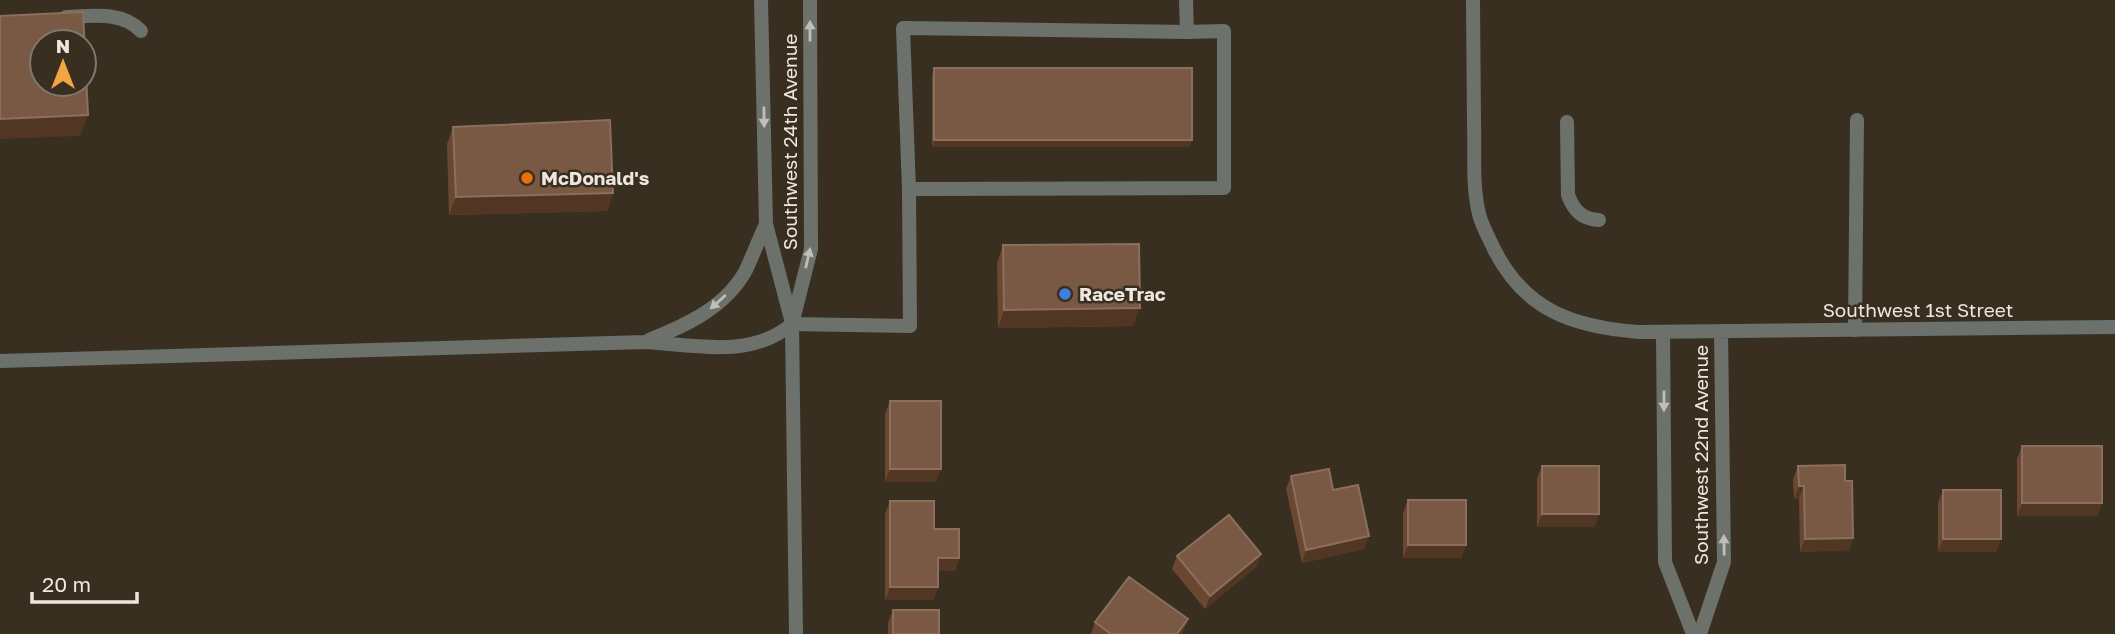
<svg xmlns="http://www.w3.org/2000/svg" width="2115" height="634" font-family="'Golos Text',sans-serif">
<rect width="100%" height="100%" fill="#392f21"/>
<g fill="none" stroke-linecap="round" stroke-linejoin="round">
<path stroke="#6c726b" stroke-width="14" d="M66,17C92,16 123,11 141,31
M1567,122L1568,195C1574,211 1582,219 1599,220
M909,189L1224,188V31L1187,32
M1855,330L1857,120
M649,340C687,325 726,307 746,270C753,255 759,239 766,224
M0,361L645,342C695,345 751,359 792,324L910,326L909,189L903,28L1187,32L1186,0"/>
<path stroke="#6c726b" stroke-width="14" d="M761,0L766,224L792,323
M1473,0C1473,41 1474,82 1474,123C1475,153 1472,185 1479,214C1482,226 1489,238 1494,249C1525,311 1574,327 1639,332L2115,327
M1663,332L1665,562L1693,634
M796,634L792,324L811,249L810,0
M1700,634L1724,562L1721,331"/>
</g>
<path fill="#6b4731" d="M934,68L1192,140L1189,147H932V75Z
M453,127L613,193L607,211L449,215L447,144Z
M1003,245L1133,326L998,328L997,263Z
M890,401L941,469L936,482H885V414Z
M2022,446L2098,516H2017V459Z
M1542,466L1599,514L1594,527H1537V479Z
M1798,466L1845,481L1853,538L1849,550L1800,552L1799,498L1794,499L1793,479Z
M1291,476L1333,490L1364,549L1302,563L1286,489Z
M1943,490L2001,539L1996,552H1938V503Z
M1408,500L1466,545L1461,558H1403V513Z
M890,501L934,529L959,558L955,571H938V587L933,600H885V514Z
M1261,554L1256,567L1205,609L1172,569L1177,556Z
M893,610L939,634H888V623Z
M1188,619L1182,634H1091L1095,622Z"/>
<path fill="#513623" d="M88,115L80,136L0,139V119Z
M934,140H1192L1189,147H932Z
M613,193L607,211L449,215L456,197Z
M1140,308L1133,326L998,328L1004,310Z
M890,469H941L936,482H885Z
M1799,486H1804L1799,498L1794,499Z
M2022,503H2102L2098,516H2017Z
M1542,514H1599L1594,527H1537Z
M1369,536L1364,549L1302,563L1306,550Z
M1853,538L1849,550L1800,552L1805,539Z
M1943,539H2001L1996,552H1938Z
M1408,545H1466L1461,558H1403Z
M1261,554L1256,567L1205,609L1210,596Z
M938,558H959L955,571H933Z
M890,587H938L933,600H885Z
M1188,619L1182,634H1177Z"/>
<path fill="#795844" stroke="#8b6f5c" stroke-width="2" fill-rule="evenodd" d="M83,12L88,115L0,119V16ZM42,42H84V84H42Z
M934,68H1192V140H934Z
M610,120L613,193L456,197L453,127Z
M1139,244L1140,308L1004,310L1003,245Z
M890,401H941V469H890Z
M2022,446H2102V503H2022Z
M1845,465V481H1852L1853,538L1805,539L1804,486H1799L1798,466Z
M1542,466H1599V514H1542Z
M1329,469L1333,490L1358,485L1369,536L1306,550L1291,476Z
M1943,490H2001V539H1943Z
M1408,500H1466V545H1408Z
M890,501H934V529H959V558H938V587H890Z
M1229,515L1261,554L1210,596L1177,556Z
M1129,577L1188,619L1177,634H1111L1095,622Z
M893,610H939V634H893Z"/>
<defs><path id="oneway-solid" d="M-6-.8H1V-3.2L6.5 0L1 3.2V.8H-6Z" transform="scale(1.75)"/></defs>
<g fill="#c0beb6">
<use href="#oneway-solid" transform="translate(810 31) rotate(-90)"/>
<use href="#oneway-solid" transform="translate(764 117) rotate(89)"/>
<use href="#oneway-solid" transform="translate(808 258) rotate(-77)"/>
<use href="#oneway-solid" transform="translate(718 302) rotate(138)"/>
<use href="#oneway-solid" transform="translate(1664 401) rotate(90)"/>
<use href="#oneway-solid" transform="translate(1724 545) rotate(-91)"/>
</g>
<circle fill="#e8710a" stroke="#392f21" stroke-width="2.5" cx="527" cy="178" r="7"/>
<circle fill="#3f7fe0" stroke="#392f21" stroke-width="2.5" cx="1065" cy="294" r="7"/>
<g text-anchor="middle" stroke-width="5" stroke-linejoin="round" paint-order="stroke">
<g font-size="19" fill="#eee7de" stroke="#392f21">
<text transform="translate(790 142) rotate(-90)" y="7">Southwest 24th Avenue</text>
<text x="1918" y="317">Southwest 1st Street</text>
<text transform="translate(1701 455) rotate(-90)" y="7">Southwest 22nd Avenue</text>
</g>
<g font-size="19" font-weight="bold" fill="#eee7de" stroke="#392f21" text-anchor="start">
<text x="541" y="185">McDonald's</text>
<text x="1079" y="301">RaceTrac</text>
</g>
</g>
<g transform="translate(63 63)"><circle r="33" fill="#392f21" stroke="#81796d" stroke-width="2"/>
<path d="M0-5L12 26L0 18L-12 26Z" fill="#f3a542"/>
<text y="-10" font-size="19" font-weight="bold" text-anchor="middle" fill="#eee7de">N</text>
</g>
<path d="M32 592v10h105v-10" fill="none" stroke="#eee7de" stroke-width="3.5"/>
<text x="42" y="592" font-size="21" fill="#eee7de" stroke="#392f21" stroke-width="5" paint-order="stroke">20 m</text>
</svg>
